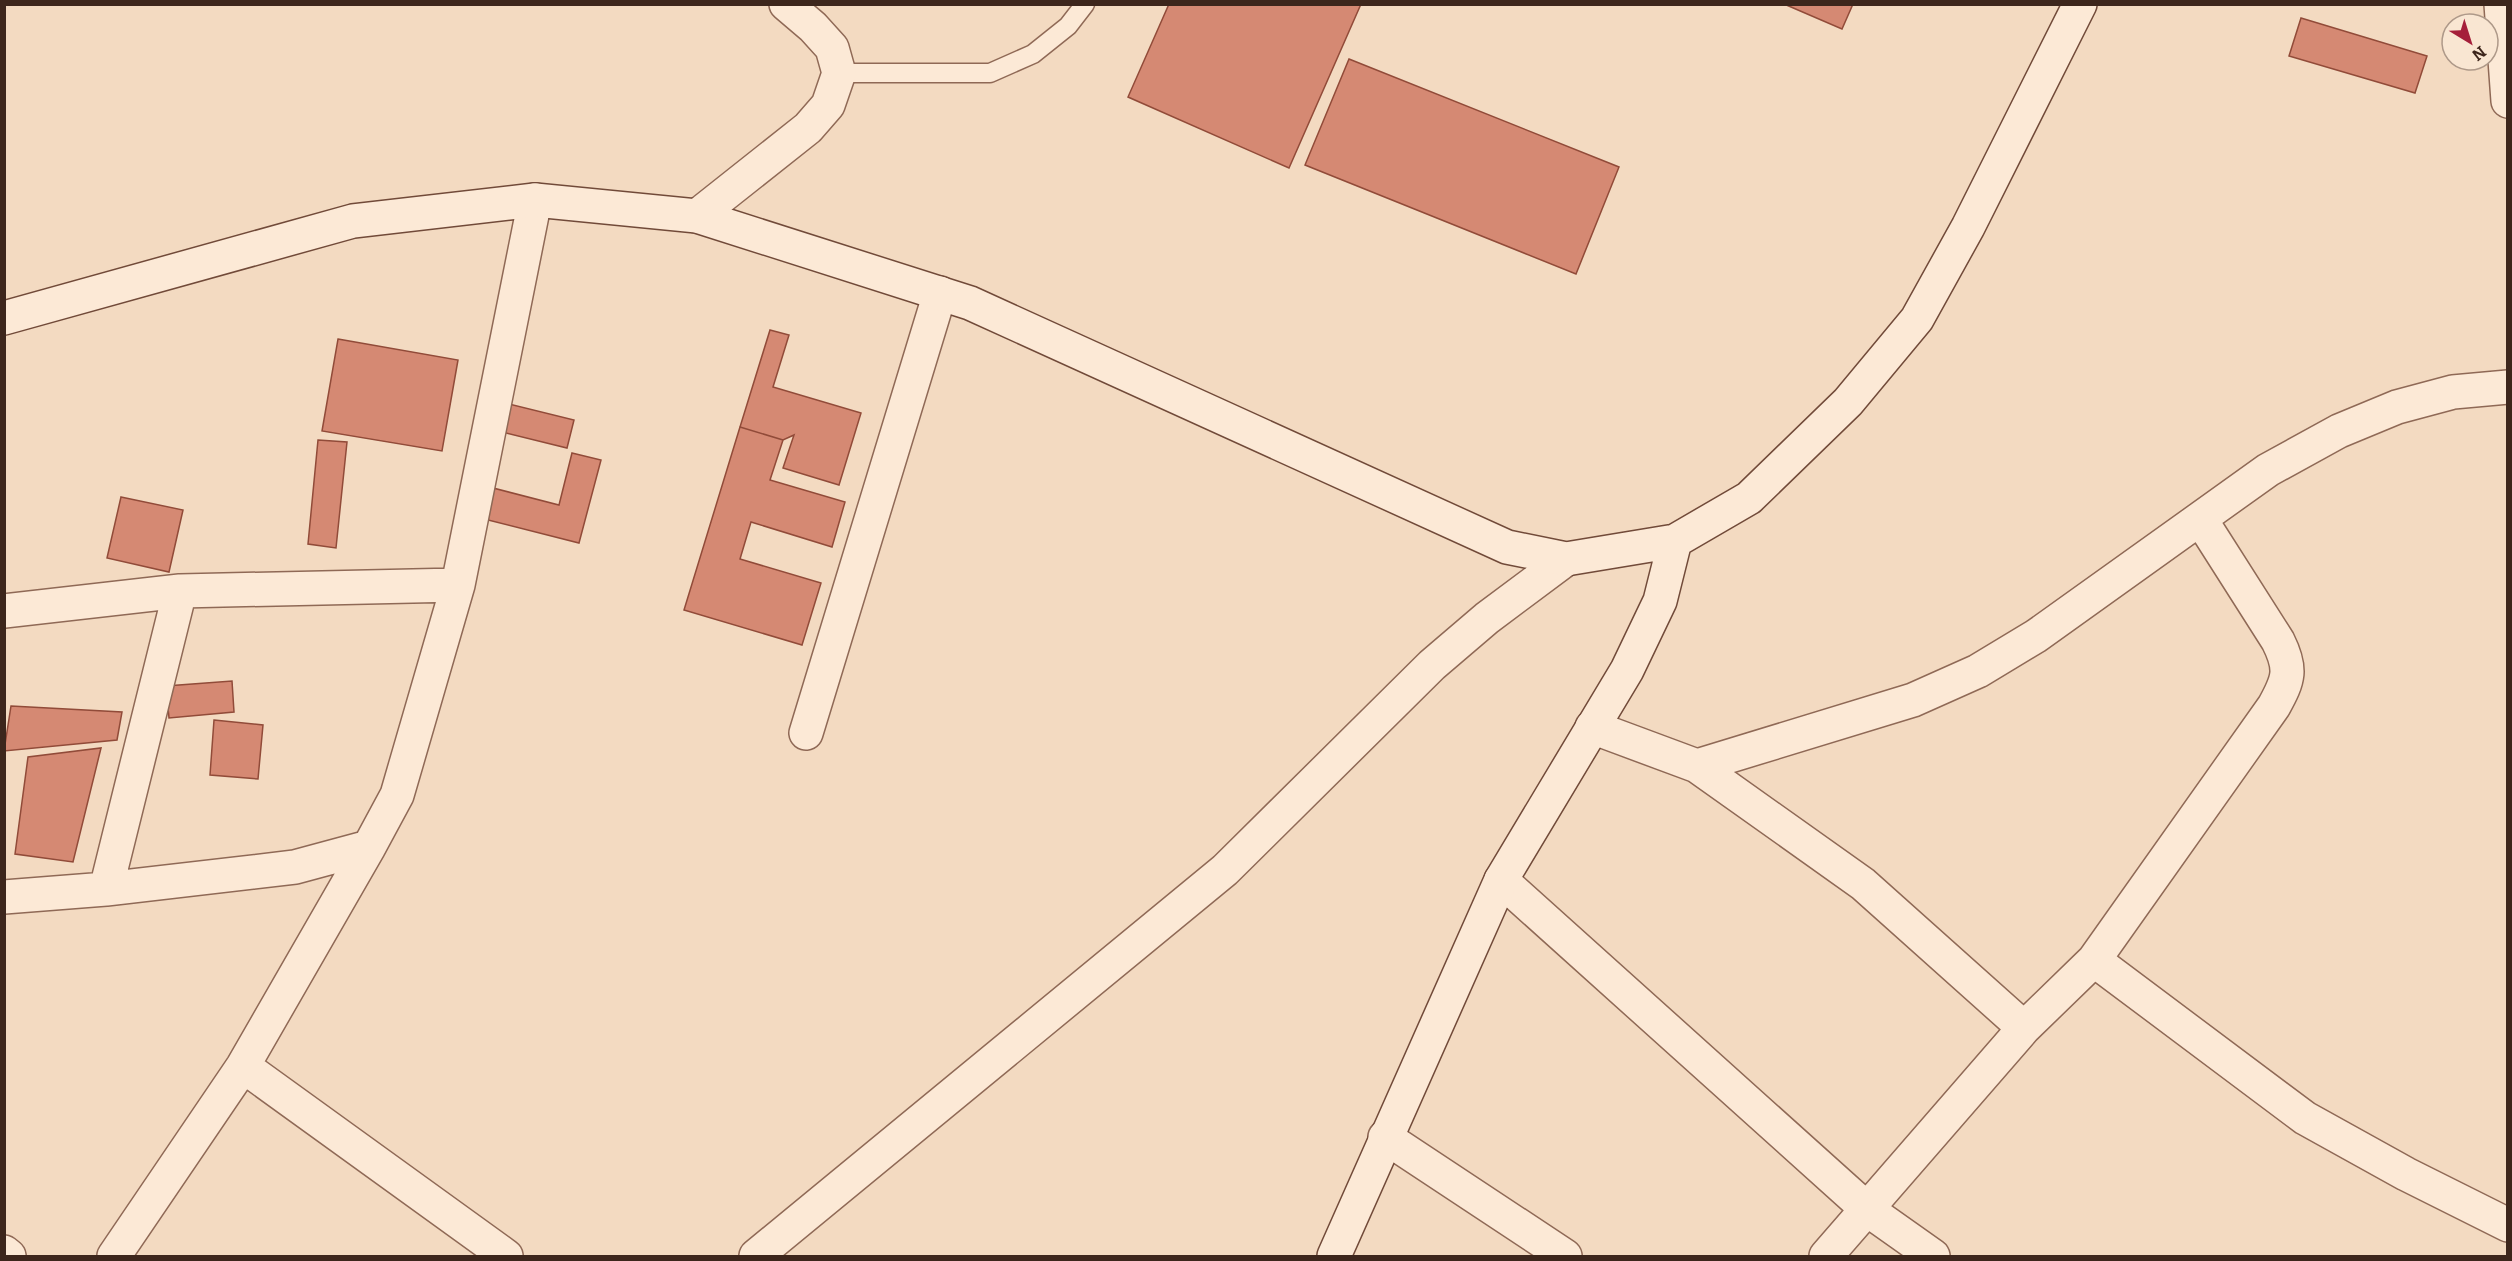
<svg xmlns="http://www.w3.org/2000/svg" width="2512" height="1261" font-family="Bitter,serif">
<rect width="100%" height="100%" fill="#f3dac1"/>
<path fill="#d58973" stroke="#914b39" stroke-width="1.5" d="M1169,4H1361L1289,168L1128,97Z
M1784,4H1853L1842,29Z
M2301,18L2427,56L2415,93L2289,56Z
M1349,59L1619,167L1576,274L1305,165Z
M770,330L789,335L773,387L861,413L839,485L783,468L794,435L783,440L740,427Z
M338,339L458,360L442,451L322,431Z
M505,403L574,420L567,448L498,431Z
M740,427L783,440L770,480L845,502L832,547L751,522L740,559L821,583L802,645L684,610Z
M318,440L347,442L336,548L308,544Z
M572,453L601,460L579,543L484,519L493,488L559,505Z
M121,497L183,510L169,572L107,558Z
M232,681L234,712L169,718L166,686Z
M11,706L122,712L117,740L4,751Z
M214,720L263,725L258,779L210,775Z
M101,748L73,862L15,854L28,757Z"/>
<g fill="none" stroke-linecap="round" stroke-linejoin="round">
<g stroke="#8f6956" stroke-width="21">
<path id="lane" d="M839,73H990L1033,54L1068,26L1085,4"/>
</g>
<g stroke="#8f6956" stroke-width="36">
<path id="street" d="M2501,4L2508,101
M697,216L808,128L828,105L839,73L832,48L813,27L786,4
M4,611L180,591L458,585
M1592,727L1697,766L1913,700L1978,671L2036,636L2268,470L2339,431L2397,407L2453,392L2508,387
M806,733L940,293
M1697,766L1863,884L2024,1028L2094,960L2274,706C2289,679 2292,669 2278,641L2201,520
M1501,880L1868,1210L1933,1256
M106,889L180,591
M4,897L106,889L295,867L369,847
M2094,960L2305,1118L2406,1174L2508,1225
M243,1066L506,1256
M1385,1137L1565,1256
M4,1252L9,1256
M114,1256L243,1066L369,847L397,795L458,585L535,200
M756,1256L1225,870L1432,665L1487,618L1566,559
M1826,1256L2024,1028"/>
</g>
<g stroke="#714a39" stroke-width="36">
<path id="secondary" d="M4,318L353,221L535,200L697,216L970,303L1507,547L1566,559L1675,541L1749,498L1848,402L1917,319L1968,227L2080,4
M1334,1256L1501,880L1627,670L1660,601L1675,541"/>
</g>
<use href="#lane" stroke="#fce9d6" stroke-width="18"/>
<use href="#street" stroke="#fce9d6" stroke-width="33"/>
<use href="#secondary" stroke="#fce9d6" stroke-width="33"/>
</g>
<rect width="2512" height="1261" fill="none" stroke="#3d261c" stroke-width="12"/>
<g transform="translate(2470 42) rotate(142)"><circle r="28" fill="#f9e6d2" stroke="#ae9989" stroke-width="1.5"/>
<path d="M0-4.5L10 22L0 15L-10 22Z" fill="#a51f3a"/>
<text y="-9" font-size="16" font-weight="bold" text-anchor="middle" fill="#3d261c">N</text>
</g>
</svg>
